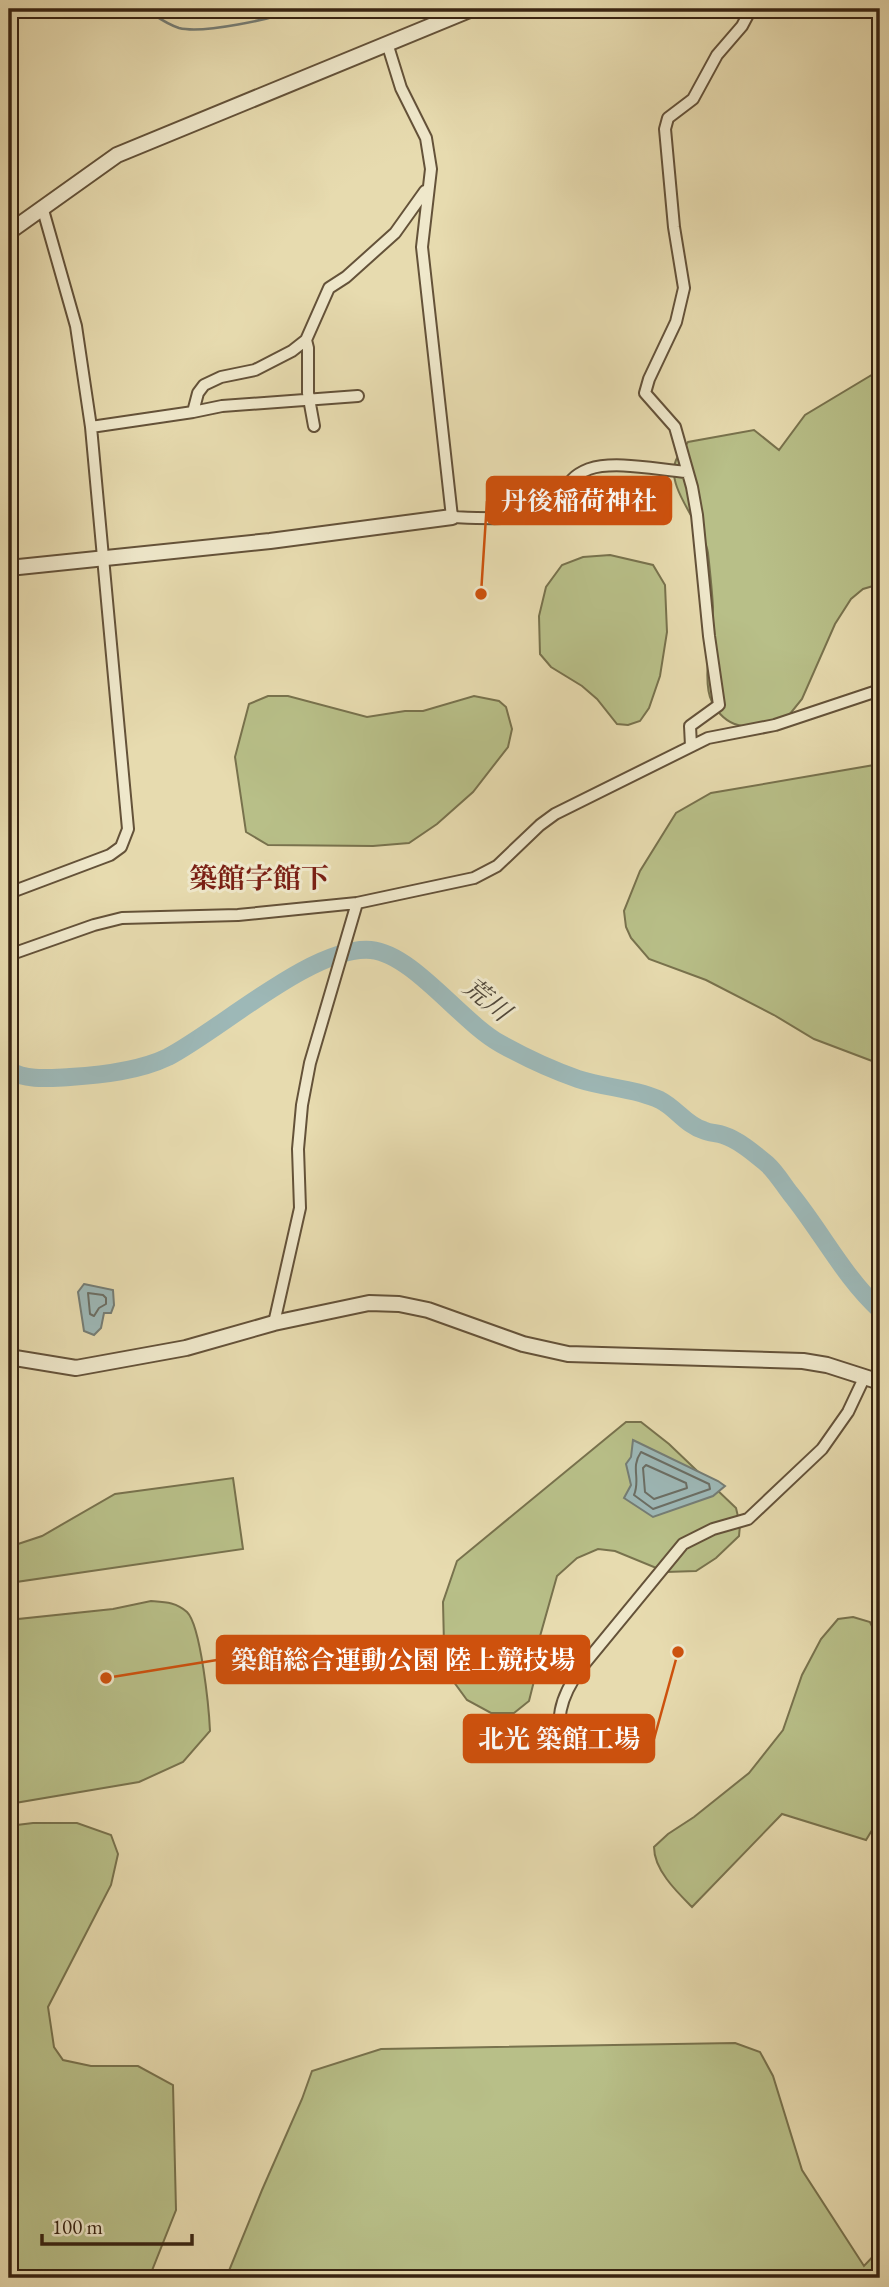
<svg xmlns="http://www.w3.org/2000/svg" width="889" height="2287" font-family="'EB Garamond','Noto Serif JP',serif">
<rect width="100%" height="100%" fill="#e7dbaf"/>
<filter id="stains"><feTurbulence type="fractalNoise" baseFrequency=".00286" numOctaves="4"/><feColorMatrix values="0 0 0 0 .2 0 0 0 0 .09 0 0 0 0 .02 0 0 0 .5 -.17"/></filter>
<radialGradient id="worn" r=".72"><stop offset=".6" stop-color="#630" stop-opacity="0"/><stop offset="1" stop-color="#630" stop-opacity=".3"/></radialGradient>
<path fill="#b8bf88" stroke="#78724d" stroke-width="2" d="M880,370V584L863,589L851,599L835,624L802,699L781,725C752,727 728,733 712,702C701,681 713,632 713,607C712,589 710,571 708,553C704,526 664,487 676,460C679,454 684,448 688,442L754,430L779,450L805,415Z
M610,555L653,565L665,585L667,632L660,676L649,708L640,721L628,725L617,724L597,699L582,686L551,667L540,654L539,616L546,587L562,565L583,557Z
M268,696H288L367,717L405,711H423L474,696L499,701L506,707L512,729L508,747L473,792L437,824L409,843L373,846L268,845L246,832L235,757L249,704Z
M880,764V1064L814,1039L774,1015L706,980L649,959L631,938L626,927L624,911L640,871L676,813L711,793Z
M626,1422H641L669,1444L736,1508L740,1525L739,1536L716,1558L696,1571L666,1572L615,1551L598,1549L577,1558L557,1576L537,1647L535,1677L529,1701L514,1713H491L467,1700L451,1678L444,1645L443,1602L457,1561Z
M233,1478L243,1549L9,1583V1547L42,1536L115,1494Z
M151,1601C165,1602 176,1602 187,1612C201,1626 209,1709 210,1731L183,1762L139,1782L9,1804V1620L113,1609Z
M853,1617L870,1622L876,1635V1700L880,1709V1817L866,1840L782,1814L692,1907C677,1892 654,1870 654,1847L668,1834L694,1817L749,1773L783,1730L802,1675L821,1639L838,1619Z
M33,1823H77L111,1835L118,1854L111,1885L48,2007L54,2047L63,2060L91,2066H138L173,2085L176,2210L149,2278H9V1826Z
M735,2043L760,2052L773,2076L802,2170L864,2266L880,2249V2278H226L262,2190L302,2099L312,2071L381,2049Z"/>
<path fill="#9db8b7" stroke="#757d75" stroke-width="2" d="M84,1284L113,1290L114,1305L111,1313H104L101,1328L94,1335L84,1331L78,1292Z
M633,1440L718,1481L725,1486L713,1496L653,1517L624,1498L631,1485L626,1464L631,1457Z"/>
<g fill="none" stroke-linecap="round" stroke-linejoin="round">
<path stroke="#6b6e64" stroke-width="2" d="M88,1293L103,1295L106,1298V1304L99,1308L94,1316L90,1314Z
M641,1452L709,1484L710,1489L653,1509L634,1495C641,1478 630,1468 641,1452Z
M646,1465L686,1483L687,1488L654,1499L645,1492L643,1468Z"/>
<path stroke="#757d75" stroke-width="2.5" d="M145,9C156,16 166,24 179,28C203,34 273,19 297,9
M565,9H567"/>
<path stroke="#9db8b7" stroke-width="18" d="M9,1070C26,1081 50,1078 70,1077C102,1075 139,1071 168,1057C220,1030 314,945 371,950C413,954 461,1022 501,1044C526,1058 552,1070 578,1079C605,1088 634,1088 660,1100C676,1108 686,1125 703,1130C709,1133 717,1133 723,1135C739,1140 755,1154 767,1164C776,1172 783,1184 790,1193C821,1231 844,1277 880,1310"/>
<g stroke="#645239" stroke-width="14">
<path id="minor" d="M387,43L401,88L426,138L431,169L422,247L452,517C476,518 535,522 553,507C570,494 561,480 589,469C615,460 659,470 687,472
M306,340L308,348V393L314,426
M193,412L198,393L204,385L221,377L255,370L292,351L306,340L329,288L346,277L395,233L425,191
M91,427L193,412L222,406L358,396
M691,746L690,726L719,705L709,636L697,515L692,487L675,427L645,393L649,379L676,322L684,288L674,227L665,129L668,118L693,99L717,55L742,26L751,9
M9,893L110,855L121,847L128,829L91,427L76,326L43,210
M9,955L94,925L122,918L238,915L357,903L474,878L497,866L540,825L555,814L708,738L775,725L880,690
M274,1323L300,1208L298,1149L302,1105L310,1063L357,903
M569,1755C551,1723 561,1696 581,1668L683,1544L713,1529L748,1519L822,1449L848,1412L865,1376"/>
</g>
<g stroke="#645239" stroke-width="18">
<path id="tertiary" d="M9,232L117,155L472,9
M9,568L270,541L452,517
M9,1357L76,1368L186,1348L274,1323L369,1303L399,1304L428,1310L523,1344L568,1354L803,1361L827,1365L880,1382"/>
</g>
<use href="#minor" stroke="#efe8cb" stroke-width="10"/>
<use href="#tertiary" stroke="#efe8cb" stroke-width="14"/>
</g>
<g text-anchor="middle" stroke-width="6" stroke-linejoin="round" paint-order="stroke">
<g font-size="26" font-style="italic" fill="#52493b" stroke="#efe8cb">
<text transform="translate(487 999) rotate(39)" y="9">荒川</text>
</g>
<g font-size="28" font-weight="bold" fill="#7a1f14" stroke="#efe8cb">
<text x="259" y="888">築館字館下</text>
</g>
</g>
<path fill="none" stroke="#ce510d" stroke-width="2.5" d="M481 594L487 501M106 1678L217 1660M678 1652L654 1739"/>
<g fill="#ce510d" stroke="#efe8cb" stroke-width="2.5">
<circle cx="481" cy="594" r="7"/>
<circle cx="106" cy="1678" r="7"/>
<circle cx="678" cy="1652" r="7"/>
</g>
<g fill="#ce510d" stroke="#ce510d" stroke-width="2.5">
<rect x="487" y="477" width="184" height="47" rx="7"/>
<rect x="217" y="1636" width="372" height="47" rx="7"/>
<rect x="464" y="1715" width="190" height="47" rx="7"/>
</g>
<g font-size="26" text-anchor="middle" font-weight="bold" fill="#fff">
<text x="579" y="510">丹後稲荷神社</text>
<text x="403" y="1669">築館総合運動公園 陸上競技場</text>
<text x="559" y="1748">北光 築館工場</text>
</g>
<rect width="889" height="2287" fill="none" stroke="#e7dbaf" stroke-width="35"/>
<rect x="10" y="10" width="868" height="2266" fill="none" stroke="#392412" stroke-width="3.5"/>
<rect x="18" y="18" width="854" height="2252" fill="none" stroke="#392412" stroke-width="2"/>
<path d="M42 2234v10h150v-10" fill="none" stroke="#392412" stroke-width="3.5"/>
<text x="52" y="2234" font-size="21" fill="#392412" stroke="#efe8cb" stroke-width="5" paint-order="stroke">100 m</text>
<rect width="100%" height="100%" filter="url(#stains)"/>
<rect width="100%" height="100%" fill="url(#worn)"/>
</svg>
